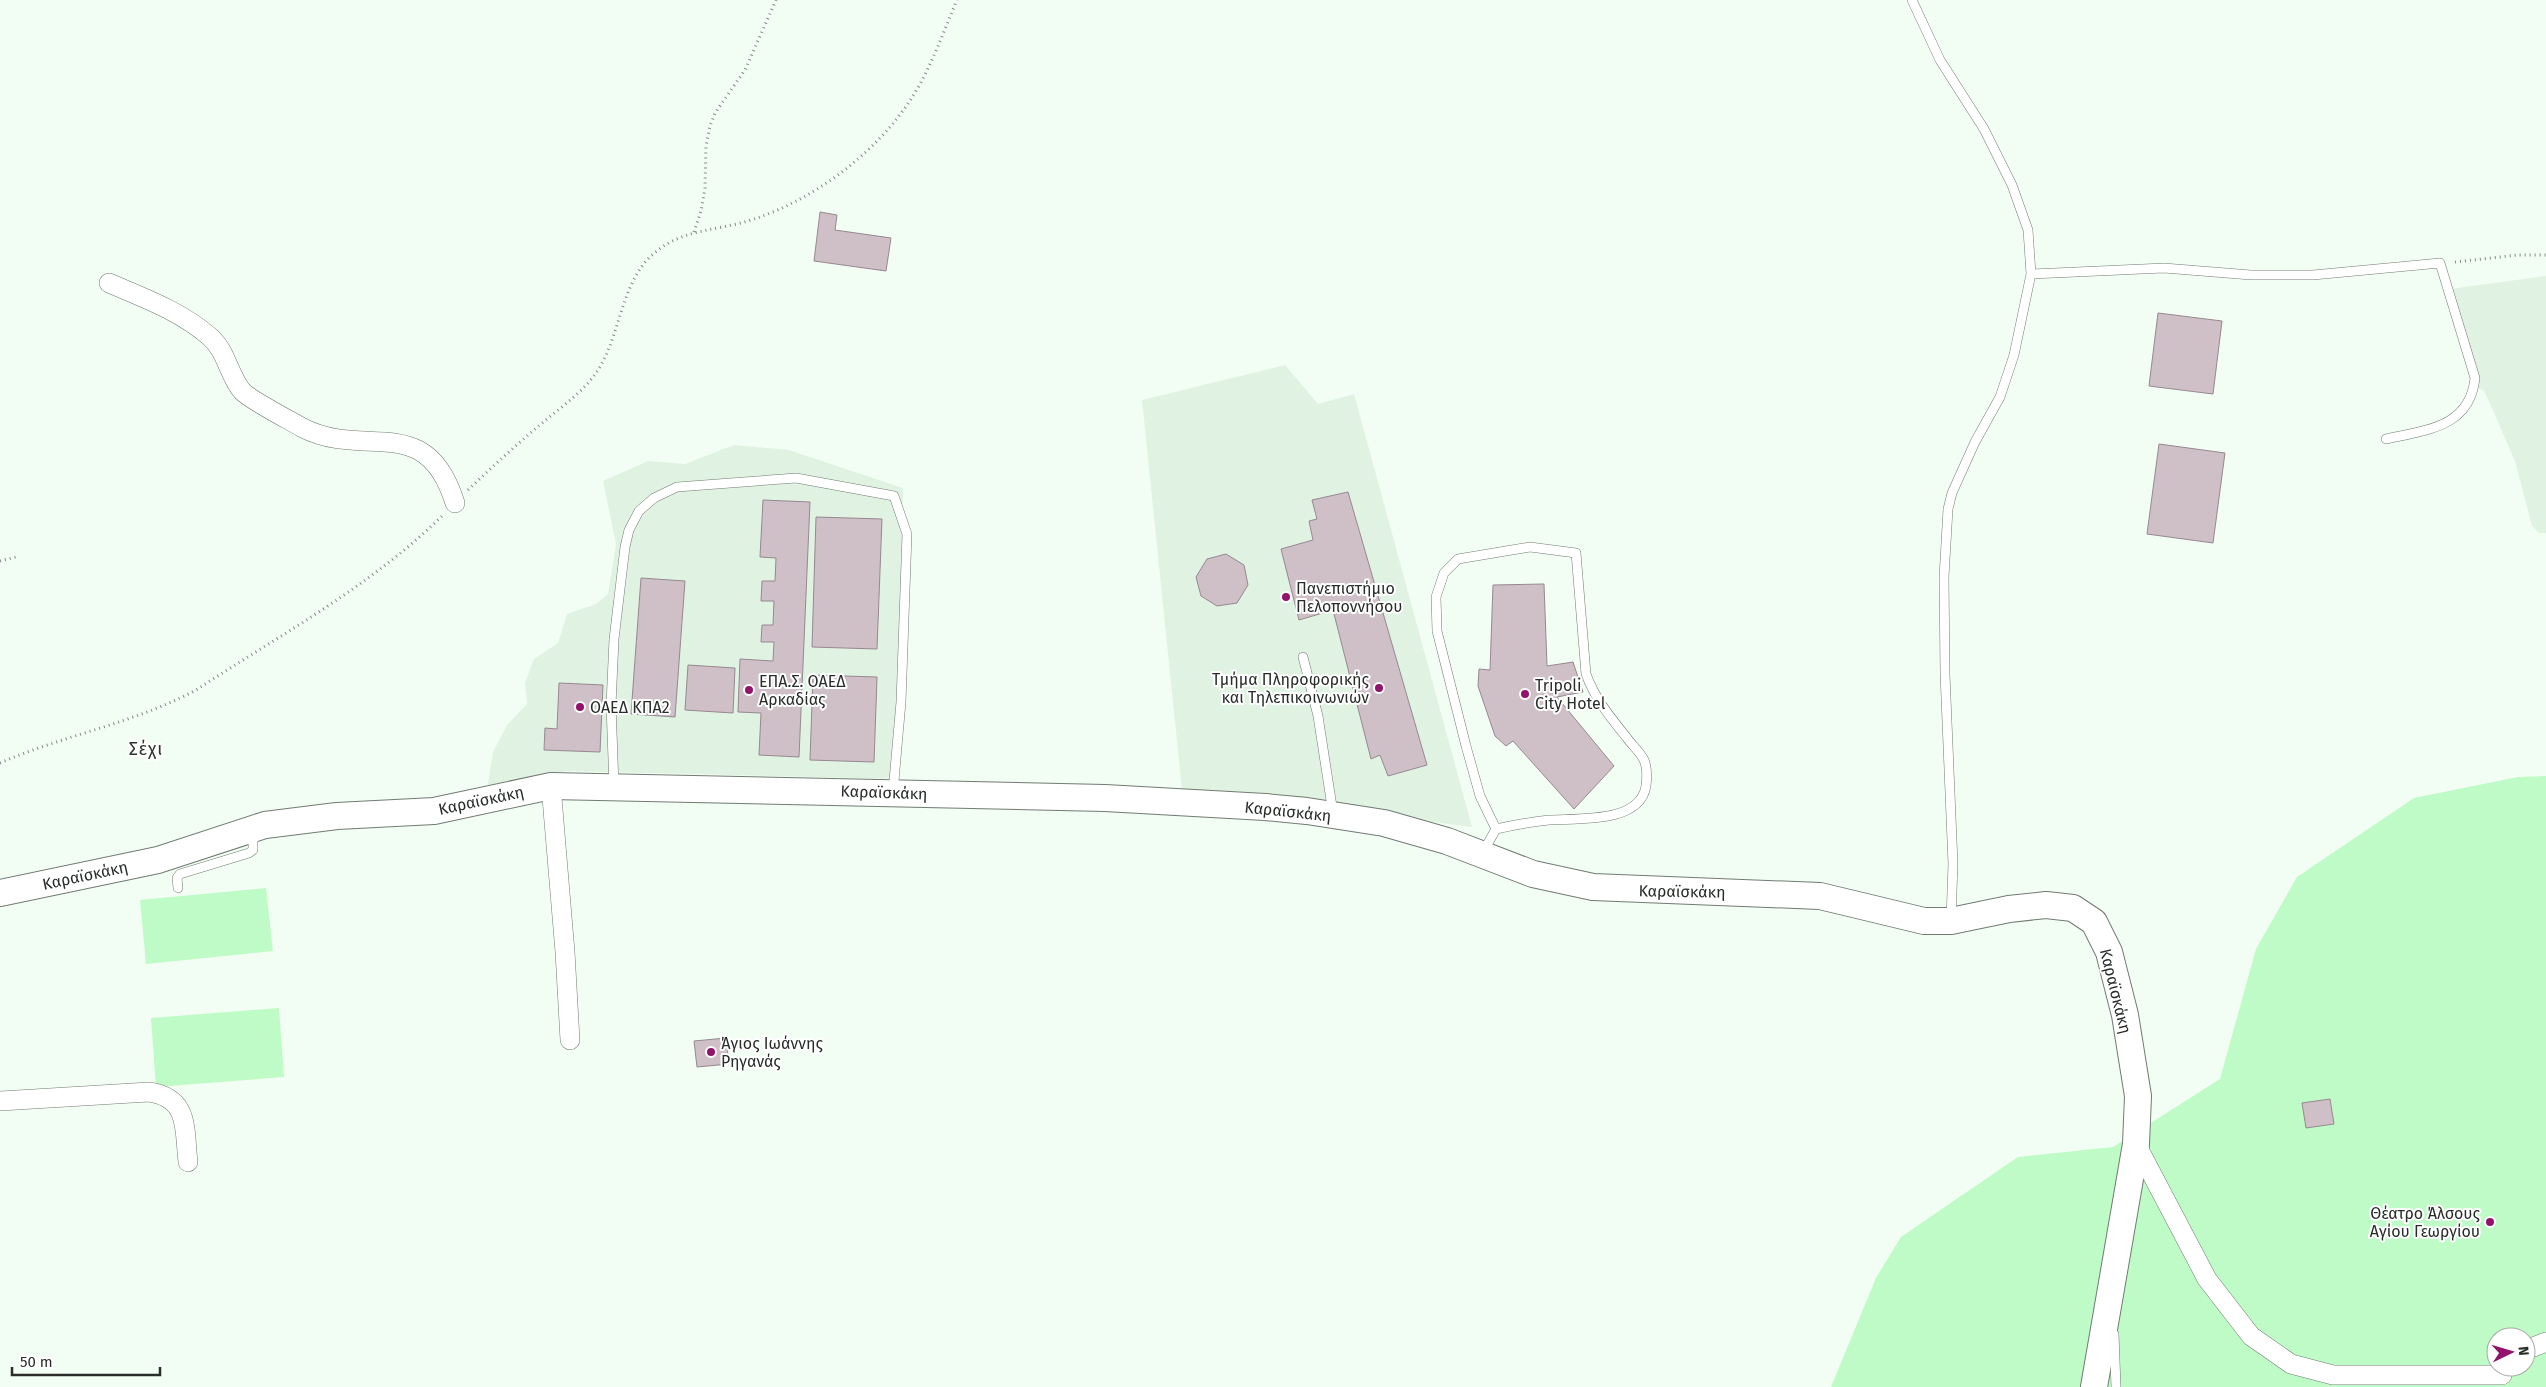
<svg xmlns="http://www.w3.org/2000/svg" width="2546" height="1387" font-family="'Fira Sans',sans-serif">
<rect width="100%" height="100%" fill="#f2fef3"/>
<path fill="#e0f2e2" d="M2546,276V533H2539L2532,526L2515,461L2484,390L2479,389L2450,289Z
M1285,365L1318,404L1354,394L1472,827L1182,790L1142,400Z
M734,445L789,450L903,488L897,779L566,771L488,785L493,752L507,725L527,704L525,683L534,659L558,643L567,614L596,604L608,594L616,544L603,481L648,461L685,464Z"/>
<path fill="#befbc6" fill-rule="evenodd" d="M2546,776V1387H1831L1876,1278L1901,1237L2018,1157L2113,1147L2220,1079L2256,949L2297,877L2414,798L2518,777ZM2496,1337H2526V1367H2496Z
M266,888L273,951L146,964L140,900Z
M279,1008L284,1077L156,1087L151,1018Z"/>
<path fill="#cfc0c8" stroke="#96888f" d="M820,212L837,215L835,230L891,238L886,271L814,261Z
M2158,313L2222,321L2213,394L2149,386Z
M2159,444L2225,453L2213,543L2147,534Z
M1348,492L1427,765L1388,776L1380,755L1371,759L1333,610L1299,620L1281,549L1313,540L1309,521L1317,519L1312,500Z
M763,500L810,502L799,757L759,755L761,713L738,712L740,659L773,661L774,642H761L762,625H773L774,601H761L762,581H775L776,558L760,557Z
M816,517L882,519L877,649L812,647Z
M1226,554L1244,565L1248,585L1237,603L1217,606L1201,596L1196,577L1207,559Z
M641,578L685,581L675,717L631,714Z
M1544,584L1547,666L1573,662L1583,692L1557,697L1614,766L1574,809L1513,741L1506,746L1495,736L1478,686L1479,669L1490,670L1493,585Z
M688,665L735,668L733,713L685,710Z
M813,675L877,677L874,762L810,760Z
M559,683L603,685L600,752L544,750L545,728L557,729Z
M726,1038L729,1064L697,1067L694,1041Z
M2330,1099L2334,1124L2306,1128L2302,1103Z"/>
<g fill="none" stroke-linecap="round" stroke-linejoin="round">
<g stroke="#717b72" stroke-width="10">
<path id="lane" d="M1912,0L1940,60L1984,129L2012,185L2028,230L2031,274L2014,355L2000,397L1975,442L1952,493L1948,509L1944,577L1945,674L1953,864L1951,919
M2031,274L2164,268L2251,275H2313L2440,263L2475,378C2470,427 2427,430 2386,439
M1530,547L1576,553L1586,674C1595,699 1611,718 1627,738C1632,745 1640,752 1644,760C1647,767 1647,778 1646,786C1640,824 1577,818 1549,820C1531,822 1514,825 1496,829L1480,796L1466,746L1437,631L1436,597L1444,573L1458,559Z
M1303,657L1318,716L1333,813
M614,786L611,705L614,639L625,547L629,530L639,511L654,498L677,487L796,478L894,496L907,534L901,702L893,792
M1483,852L1496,829
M178,888L177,878L180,874L249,853L253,850V831
M2114,1334L2116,1387"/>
</g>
<g stroke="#717b72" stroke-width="20">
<path id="street" d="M109,283C144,298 180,311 209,336C227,351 228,374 242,391C250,400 291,421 303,428C366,460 426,410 455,503
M551,786L565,952L570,1040
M0,1101L149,1092C190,1098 184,1129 188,1162
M2136,1144L2207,1279L2251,1336L2291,1364L2333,1375H2502
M2526,1350L2546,1342"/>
</g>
<g stroke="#717b72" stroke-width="28">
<path id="secondary" d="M0,893L158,860L265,825L337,816L434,811L551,786L1105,798L1265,807L1307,811L1384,823L1447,841L1533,874L1593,887L1820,896L1924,921H1951L2009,909L2046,905L2073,908L2094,922L2109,952L2125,1015L2138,1096L2136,1144L2094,1387"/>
</g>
<path stroke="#838c84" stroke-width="3" stroke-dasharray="1 4" stroke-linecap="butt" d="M694,232L701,211L705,188L706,146L710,126L715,113L745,70L776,0
M2455,262L2518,255H2546
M468,490C492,467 516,445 541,424C560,408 582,393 596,373C620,339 620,286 650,257C681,227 717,232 754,219C815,199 876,153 911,99C930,70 943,33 957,0
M0,561L16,557
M0,763C64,735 135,723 196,690C280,635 371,586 442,516"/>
<use href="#lane" stroke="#fff" stroke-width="9"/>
<use href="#street" stroke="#fff" stroke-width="19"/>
<use href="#secondary" stroke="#fff" stroke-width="26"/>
</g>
<g fill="#93126c" stroke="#fff" stroke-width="2">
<circle cx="1286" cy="597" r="5"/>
<circle cx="1379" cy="688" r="5"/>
<circle cx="749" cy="690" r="5"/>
<circle cx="1525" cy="694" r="5"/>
<circle cx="580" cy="707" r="5"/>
<circle cx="711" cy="1052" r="5"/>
<circle cx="2490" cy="1222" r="5"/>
</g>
<g text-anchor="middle" stroke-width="4" stroke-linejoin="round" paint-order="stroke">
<g font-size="16" fill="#282d29" stroke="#fff" text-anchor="start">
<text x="1296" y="594">Πανεπιστήμιο<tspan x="1296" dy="18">Πελοποννήσου</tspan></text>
<text x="1369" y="685" text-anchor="end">Τμήμα Πληροφορικής<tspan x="1369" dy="18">και Τηλεπικοινωνιών</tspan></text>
<text x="759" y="687">ΕΠΑ.Σ. ΟΑΕΔ<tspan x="759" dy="18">Αρκαδίας</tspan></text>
<text x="1535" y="691">Tripoli<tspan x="1535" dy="18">City Hotel</tspan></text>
<text x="590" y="713">ΟΑΕΔ ΚΠΑ2</text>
<text x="721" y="1049">Άγιος Ιωάννης<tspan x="721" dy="18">Ρηγανάς</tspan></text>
<text x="2480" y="1219" text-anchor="end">Θέατρο Άλσους<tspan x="2480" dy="18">Αγίου Γεωργίου</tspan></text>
</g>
<g font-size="16" fill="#282d29" stroke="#fff">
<text transform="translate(884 792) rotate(2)" y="6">Καραϊσκάκη</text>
<text transform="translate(481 800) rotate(-12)" y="6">Καραϊσκάκη</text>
<text transform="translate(1288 811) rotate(6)" y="6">Καραϊσκάκη</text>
<text transform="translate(85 875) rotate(-12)" y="6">Καραϊσκάκη</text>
<text transform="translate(1682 891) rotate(1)" y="6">Καραϊσκάκη</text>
<text transform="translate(2116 991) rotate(76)" y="6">Καραϊσκάκη</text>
</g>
<g font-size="18" letter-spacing="1" fill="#2d362e" stroke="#fff">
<text x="146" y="755">Σέχι</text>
</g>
</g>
<g transform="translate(2511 1352) rotate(85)"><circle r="24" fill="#ffffff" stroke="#a9aba9"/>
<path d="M0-4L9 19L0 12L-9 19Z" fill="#93126c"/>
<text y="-8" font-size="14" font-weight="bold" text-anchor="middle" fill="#282d29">N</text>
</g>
<path d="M12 1367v8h148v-8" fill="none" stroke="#282d29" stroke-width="2.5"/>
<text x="20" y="1367" font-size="15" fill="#282d29" stroke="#ffffff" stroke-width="4" paint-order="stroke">50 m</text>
</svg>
